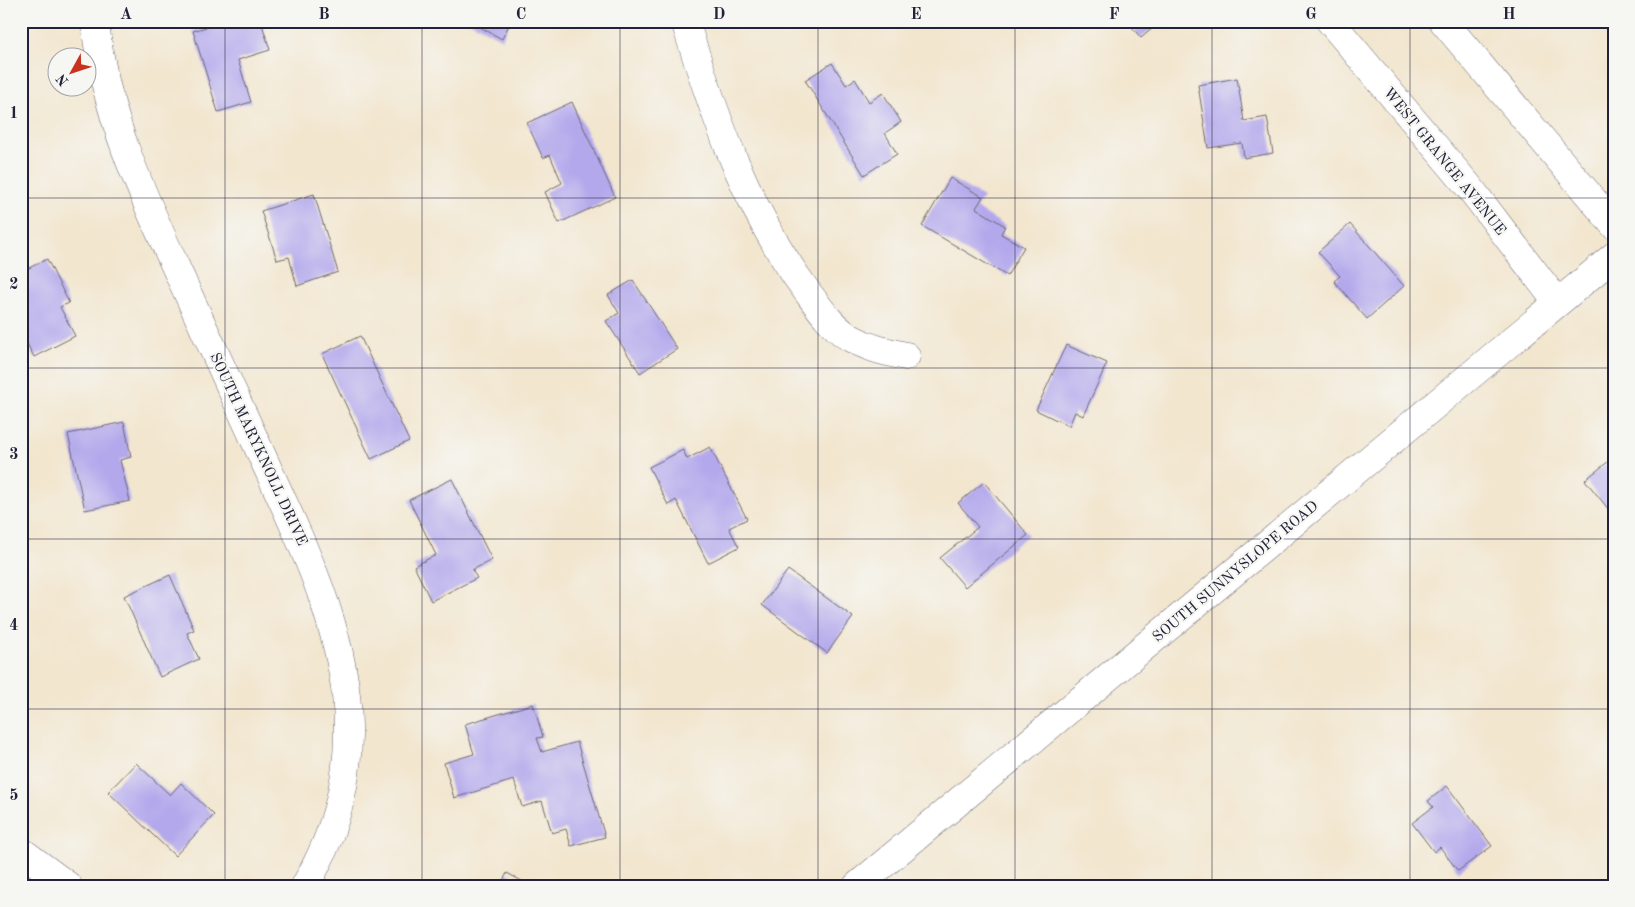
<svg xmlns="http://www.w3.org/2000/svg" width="1635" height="907" font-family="'Old Standard TT',serif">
<rect width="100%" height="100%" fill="#f6f6f2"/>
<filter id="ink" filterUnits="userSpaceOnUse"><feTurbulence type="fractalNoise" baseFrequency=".02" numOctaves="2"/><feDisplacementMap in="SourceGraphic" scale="10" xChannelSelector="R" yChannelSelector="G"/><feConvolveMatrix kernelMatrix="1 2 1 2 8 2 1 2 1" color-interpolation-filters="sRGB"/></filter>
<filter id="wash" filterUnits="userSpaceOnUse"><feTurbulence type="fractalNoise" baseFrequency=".0096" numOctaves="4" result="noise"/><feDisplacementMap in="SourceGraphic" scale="20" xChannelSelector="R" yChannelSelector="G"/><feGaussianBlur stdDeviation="1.12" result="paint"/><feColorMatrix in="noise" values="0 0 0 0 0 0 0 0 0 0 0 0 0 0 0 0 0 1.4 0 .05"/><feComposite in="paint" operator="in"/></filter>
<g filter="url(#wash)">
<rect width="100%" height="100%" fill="#f2e6cf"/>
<g id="blocks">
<path fill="#b3a8ec" d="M226,21H261L270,50L238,60L251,102L218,112L193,31Z
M469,21H511L502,39Z
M1127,21H1161L1141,38Z
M832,63L846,85L855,79L869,102L883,93L901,122L885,133L897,154L864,175L805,80Z
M1237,78L1244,121L1267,117L1273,153L1244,158L1242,143L1208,148L1198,85Z
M572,102L615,197L559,223L545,192L562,183L550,155L543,158L527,123Z
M950,178L983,197L976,208L1005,226L1001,234L1024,247L1007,276L922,226Z
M314,194L338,272L297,286L289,257L277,260L261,211Z
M1350,224L1404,286L1367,319L1334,281L1340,276L1318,252Z
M47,259L69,303L60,307L75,336L34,357L21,332V272Z
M633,280L677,349L640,373L606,321L619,313L608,295Z
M360,336L409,441L371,459L322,354Z
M1066,345L1107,363L1083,416L1075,412L1069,426L1036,410Z
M124,422L131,457L120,460L130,501L85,510L68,434Z
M710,447L747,519L729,528L739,547L708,563L676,500L668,505L649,467L683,450L687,459Z
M1614,457V516L1585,480Z
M452,479L492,560L472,570L477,578L431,601L414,566L436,555L409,500Z
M984,482L1028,535L965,587L940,558L978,527L958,503Z
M788,570L853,617L827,653L762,605Z
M170,575L194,630L187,633L199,659L160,677L124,596Z
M533,704L543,737L537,738L542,752L577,742L605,837L571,846L566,829L552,833L542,801L522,807L514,780L454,798L444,763L474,754L465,724Z
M136,763L170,795L181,783L214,815L175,856L108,792Z
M1447,786L1492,846L1458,871L1440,847L1434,852L1412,823L1433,807L1428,801Z
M507,873L531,886H500Z
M449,882L467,885V886H448Z"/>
</g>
</g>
<g filter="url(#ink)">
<use href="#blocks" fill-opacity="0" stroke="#6b676f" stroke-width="1"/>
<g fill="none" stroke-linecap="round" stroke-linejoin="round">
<g stroke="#6b676f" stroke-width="29">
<path id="minor" d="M95,21C104,115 144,198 183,283C215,353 247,423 279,493C313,566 347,645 348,727C349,783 333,838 305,886
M685,21C714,115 747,210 806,290C818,306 831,326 849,337C868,348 886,352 906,356
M1330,21L1470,188L1557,302
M1443,21L1614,225
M21,851L68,886
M857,886L1614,256"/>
</g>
<use href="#minor" stroke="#fff" stroke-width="28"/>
</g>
</g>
<path fill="none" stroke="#22223b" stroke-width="1" stroke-opacity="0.55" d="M225,21V886M422,21V886M620,21V886M818,21V886M1015,21V886M1212,21V886M1410,21V886M21,198H1614M21,368H1614M21,539H1614M21,709H1614"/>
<g text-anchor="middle" stroke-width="4.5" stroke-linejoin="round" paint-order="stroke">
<g font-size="15" fill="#22223b" stroke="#f6f6f2">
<text transform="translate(1445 161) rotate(51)" y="5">WEST GRANGE AVENUE</text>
<text transform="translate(259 449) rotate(65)" y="5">SOUTH MARYKNOLL DRIVE</text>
<text transform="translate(1235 571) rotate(-40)" y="5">SOUTH SUNNYSLOPE ROAD</text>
</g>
</g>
<rect width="1635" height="907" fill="none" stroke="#f6f6f2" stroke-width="55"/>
<g transform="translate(72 72) rotate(230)"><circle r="24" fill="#f6f6f2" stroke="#a1a1a9"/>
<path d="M0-4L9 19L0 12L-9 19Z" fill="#c8321e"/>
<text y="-8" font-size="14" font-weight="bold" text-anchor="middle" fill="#22223b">N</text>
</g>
<rect x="28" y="28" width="1580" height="852" fill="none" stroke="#22223b" stroke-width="2"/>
<g font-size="16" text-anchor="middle" font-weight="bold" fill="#22223b">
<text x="126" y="19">A</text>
<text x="324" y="19">B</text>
<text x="521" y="19">C</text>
<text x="719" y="19">D</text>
<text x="916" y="19">E</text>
<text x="1114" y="19">F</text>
<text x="1311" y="19">G</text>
<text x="1509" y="19">H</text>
<text x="14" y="118">1</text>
<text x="14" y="289">2</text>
<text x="14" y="459">3</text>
<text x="14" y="630">4</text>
<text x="14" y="800">5</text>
</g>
</svg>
